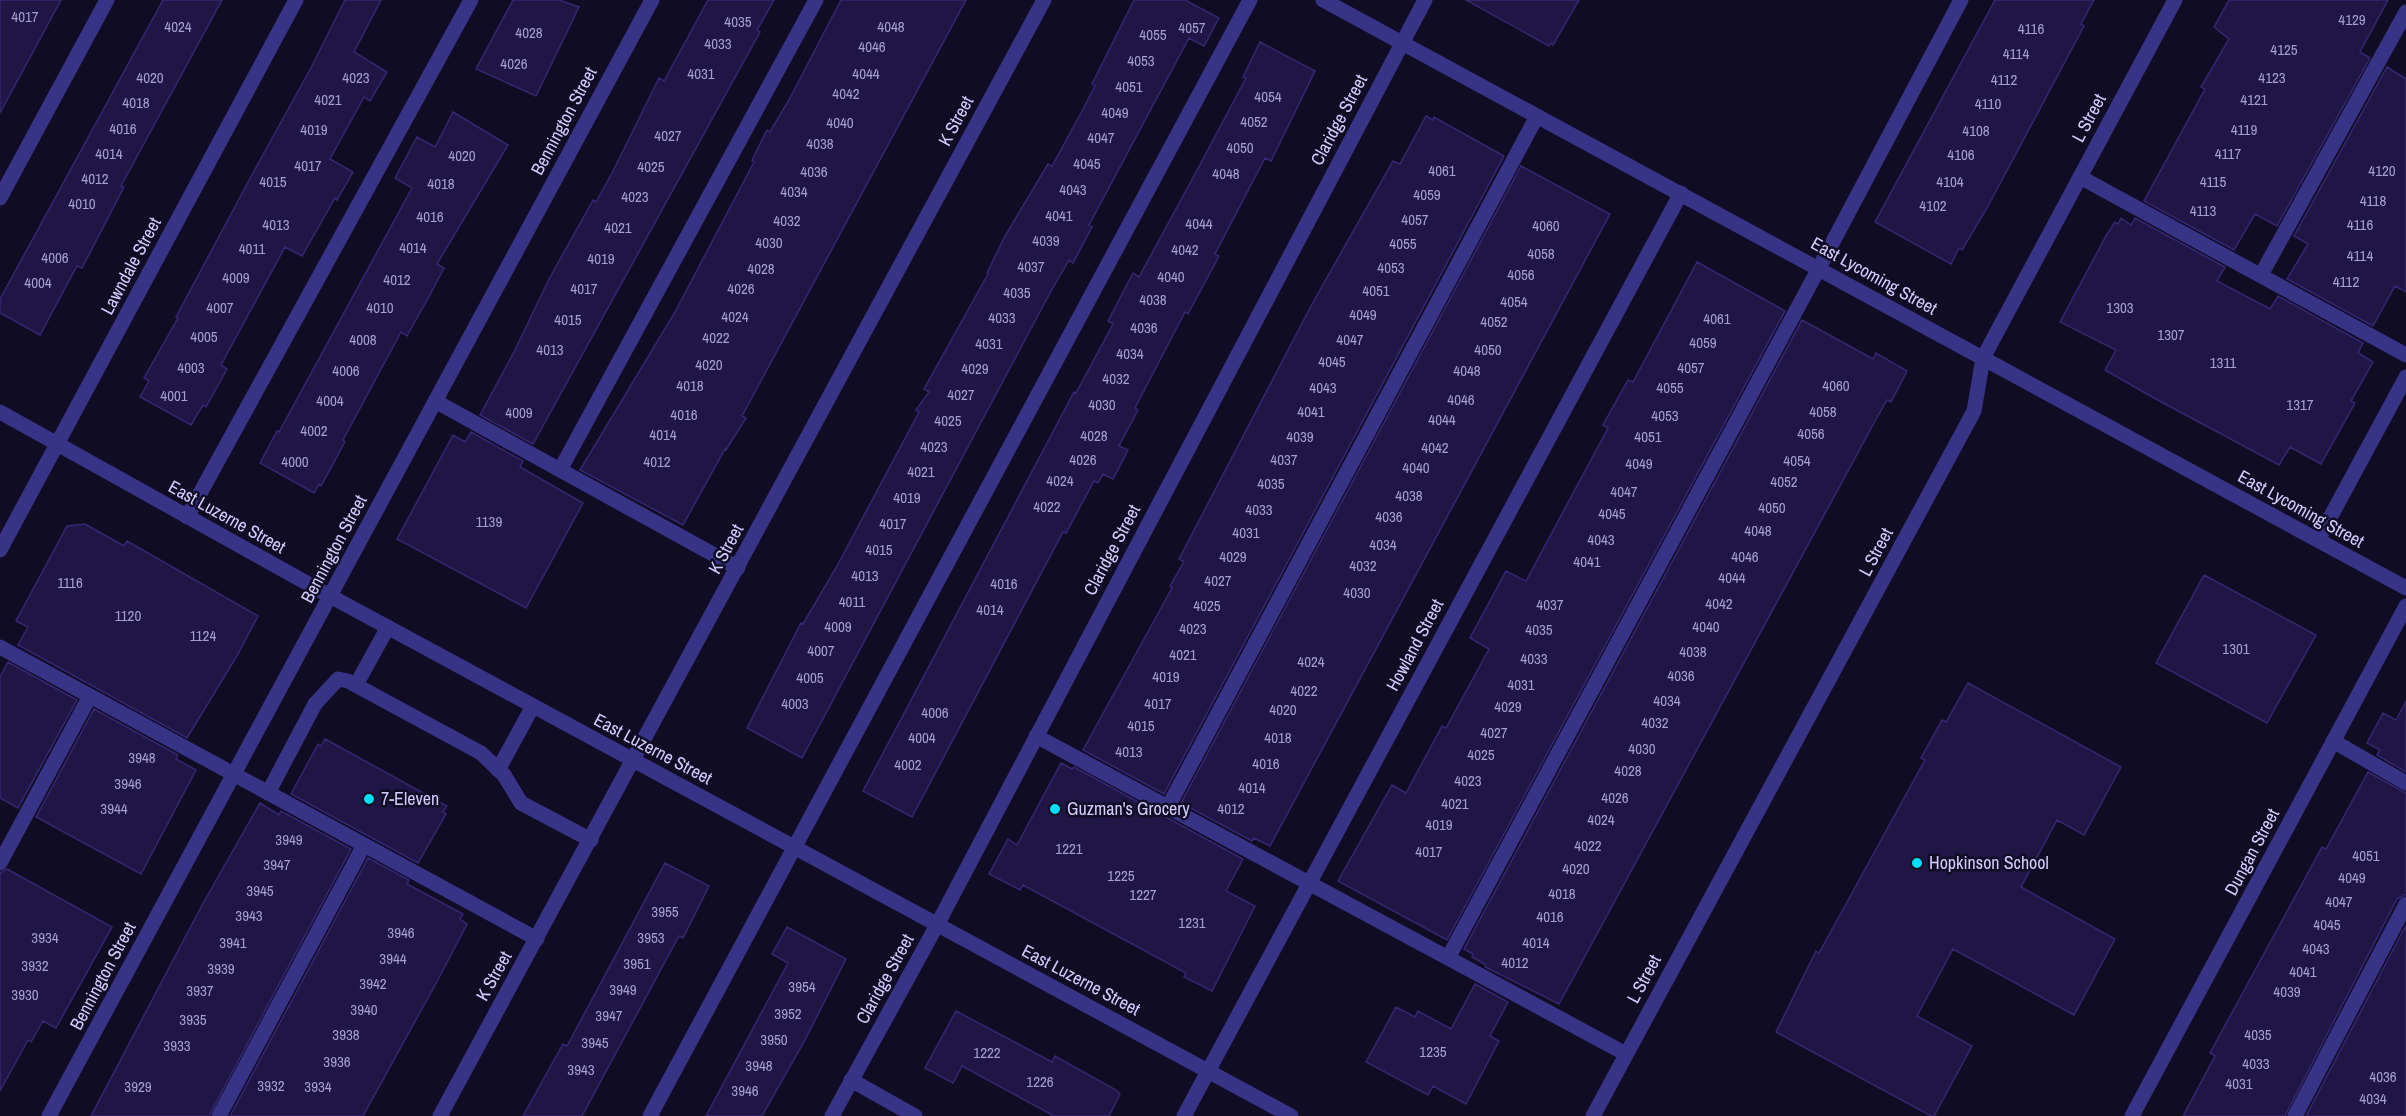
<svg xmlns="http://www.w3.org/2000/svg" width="2406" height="1116" font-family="'Archivo Narrow',sans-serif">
<rect width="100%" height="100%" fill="#100c23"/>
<path fill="#201645" stroke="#362673" stroke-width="1.5" d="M0,0H61L0,113Z
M163,0H222L121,186L124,187L82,268L77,266L40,335L0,313V299Z
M345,0H381L354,52L387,72L370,101L364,97L330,159L353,172L337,200L335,198L302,256L285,247L221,365L227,369L206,407L203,405L191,425L140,397L149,381L144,378L178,318L176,317L254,171L312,66Z
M513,0H559L579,7L536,96L476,69Z
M708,0H774L757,30L760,32L533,444L480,415L515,350L549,279L593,200L596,202L613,171L659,78L664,81Z
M841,0H966L748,405L742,416L746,418L726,450L725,449L683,525L580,470L675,312L754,162L752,160L767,130L770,132L790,98Z
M1134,0H1185L1219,18L1204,46L1189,38L1089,225L1092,227L1073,263L1069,260L1050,293L802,758L747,728L801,623L803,624L837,566L919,412L916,410L929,392L924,389L988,274L987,273L1005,236L1048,164L1052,166L1082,111L1095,86L1092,84Z
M1466,0H1579L1553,45L1551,43L1549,46Z
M1995,0H2094L2081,24L2084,26L1987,208L1962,250L1959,248L1951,264L1875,222Z
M2229,0H2388L2360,52L2370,58L2277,226L2255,214L2234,250L2144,201L2205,89L2201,87L2229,39L2214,27Z
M1260,42L1315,71L1271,161L1265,158L1215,254L1219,256L1188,314L1185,312L1135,408L1138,410L1119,446L1128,450L1113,479L1103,474L1098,483L1094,481L1066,533L1063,532L912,817L863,791L1074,392L1076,393L1113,324L1108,321L1133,273L1139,277L1195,174L1246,78L1243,77Z
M2387,67L2406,79V292L2395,286L2373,326L2287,279L2308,244L2294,236Z
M453,112L508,145L437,264L444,268L431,293L407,336L401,332L343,440L345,442L321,486L319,484L314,493L260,463L277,431L279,432L412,188L395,178L417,137L435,147Z
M1426,116L1433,120L1434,117L1504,156L1164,794L1083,750L1172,588L1170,586L1184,562L1179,559L1312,304L1393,161L1400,164Z
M1521,166L1610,214L1270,846L1254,838L1252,841L1181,803Z
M2121,218L2131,225L2135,218L2225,267L2217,281L2270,309L2278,296L2363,343L2358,353L2373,362L2351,401L2355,403L2321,464L2290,447L2279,465L2154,398L2105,370L2116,350L2060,322L2106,236L2115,222L2118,224Z
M1697,262L1785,311L1447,940L1338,881L1392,785L1406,793L1442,726L1446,728L1489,649L1470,638L1506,571L1526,581L1608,428L1603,425L1628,380L1633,382Z
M1802,320L1873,359L1876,353L1907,371L1891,402L1887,400L1874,423L1559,1004L1485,967L1486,965L1472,957L1473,954L1464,949Z
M471,432L523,461L520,467L583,503L526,608L397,539L453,435L465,442Z
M85,524L124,546L127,541L258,616L237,656L187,738L18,645L28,627L16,621L67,526Z
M2204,575L2316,635L2267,723L2156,663Z
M8,662L77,700L18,808L0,798V677Z
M1968,683L2121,767L2084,835L2057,820L2021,887L2115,939L2074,1015L1953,949L1917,1016L1972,1046L1934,1116H1931L1776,1032L1816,951L1819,953L1925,760L1921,758L1942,720L1946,722Z
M2406,701V772L2377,755L2380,750L2367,743L2383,713L2396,720Z
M94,709L178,755L176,759L196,770L141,874L36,817Z
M325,739L447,806L443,812L446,814L418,863L291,794L318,744L321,746Z
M1061,763L1072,769L1074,767L1243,859L1226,891L1255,906L1212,991L1184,977L1186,973L1023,885L1020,890L989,874L1008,839L1017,845Z
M2368,772L2406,793V894L2397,899L2285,1116H2183L2215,1056L2210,1053L2235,1007L2322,847L2326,849Z
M260,803L279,815L281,811L351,849L209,1116H91L201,907Z
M368,858L409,880L407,884L463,914L460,919L467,924L440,976L363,1116H230Z
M665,863L709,886L683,938L679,936L582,1116H523L563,1044L567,1046Z
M7,869L112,927L56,1028L43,1021L31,1042L28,1040L0,1091V873Z
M2406,925V1116H2306Z
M787,927L846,959L805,1040L762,1116H706L788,963L772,954Z
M1475,984L1508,1002L1490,1036L1499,1041L1466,1104L1433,1086L1428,1095L1366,1062L1396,1007L1415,1017L1418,1011L1451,1029Z
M956,1011L1052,1062L1055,1056L1116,1090L1120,1094L1109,1116H1054L962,1066L953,1083L925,1068Z"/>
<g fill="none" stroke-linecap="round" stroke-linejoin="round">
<path stroke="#373386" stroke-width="15" d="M2080,177L2406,355
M0,198L107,0
M2261,275L2406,12
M435,401L738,568
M560,470L816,0
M187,517L471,0
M0,647L537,939
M356,685L388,627
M1036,736L1626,1054
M2333,741L2406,783
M498,770L533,706
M268,793L315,704L338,679L348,681L481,753L504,775L521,803L591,840
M1168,807L1537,116
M0,863L90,696
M1448,958L1819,268L1961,0
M851,1080L915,1116
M219,1116L364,845
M650,1116L1250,0
M2295,1116L2406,904"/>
<path stroke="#373386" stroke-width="15" d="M1323,0L2406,588
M0,412L330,596L1291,1116
M2318,540L2406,377
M0,550L296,0
M49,1116L652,0
M440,1116L1044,0
M832,1116L937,925L1425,0
M1184,1116L1681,193
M1593,1116L1974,411L1983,358L2175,0
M2132,1116L2406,606"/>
</g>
<g fill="#00ddf8" stroke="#100c23" stroke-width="2">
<circle cx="369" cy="799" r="6"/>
<circle cx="1055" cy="809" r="6"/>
<circle cx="1917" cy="863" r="6"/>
</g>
<g text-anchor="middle" stroke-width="5" stroke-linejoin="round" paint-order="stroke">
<g font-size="15" fill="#a69fd0">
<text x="25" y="22">4017</text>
<text x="2352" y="25">4129</text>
<text x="738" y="27">4035</text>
<text x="178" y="32">4024</text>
<text x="891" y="32">4048</text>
<text x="1192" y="33">4057</text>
<text x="2031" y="34">4116</text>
<text x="529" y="38">4028</text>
<text x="1153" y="40">4055</text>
<text x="718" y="49">4033</text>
<text x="872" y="52">4046</text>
<text x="2284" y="55">4125</text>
<text x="2016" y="59">4114</text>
<text x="1141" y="66">4053</text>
<text x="514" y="69">4026</text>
<text x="701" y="79">4031</text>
<text x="866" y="79">4044</text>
<text x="150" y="83">4020</text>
<text x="356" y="83">4023</text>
<text x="2272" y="83">4123</text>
<text x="2004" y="85">4112</text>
<text x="1129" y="92">4051</text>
<text x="846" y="99">4042</text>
<text x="1268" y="102">4054</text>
<text x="328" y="105">4021</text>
<text x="2254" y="105">4121</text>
<text x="136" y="108">4018</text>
<text x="1988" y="109">4110</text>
<text x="1115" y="118">4049</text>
<text x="1254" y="127">4052</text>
<text x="840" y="128">4040</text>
<text x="123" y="134">4016</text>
<text x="314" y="135">4019</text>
<text x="2244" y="135">4119</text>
<text x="1976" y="136">4108</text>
<text x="668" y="141">4027</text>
<text x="1101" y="143">4047</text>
<text x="820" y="149">4038</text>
<text x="1240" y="153">4050</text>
<text x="109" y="159">4014</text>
<text x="2228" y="159">4117</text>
<text x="1961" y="160">4106</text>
<text x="462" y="161">4020</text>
<text x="1087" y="169">4045</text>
<text x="308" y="171">4017</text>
<text x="651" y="172">4025</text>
<text x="1442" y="176">4061</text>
<text x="2382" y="176">4120</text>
<text x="814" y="177">4036</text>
<text x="1226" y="179">4048</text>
<text x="95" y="184">4012</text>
<text x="273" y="187">4015</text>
<text x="1950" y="187">4104</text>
<text x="2213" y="187">4115</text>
<text x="441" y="189">4018</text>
<text x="1073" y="195">4043</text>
<text x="794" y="197">4034</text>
<text x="1427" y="200">4059</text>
<text x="635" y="202">4023</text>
<text x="2373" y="206">4118</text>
<text x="82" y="209">4010</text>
<text x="1933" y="211">4102</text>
<text x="2203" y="216">4113</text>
<text x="1059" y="221">4041</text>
<text x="430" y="222">4016</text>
<text x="1415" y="225">4057</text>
<text x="787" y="226">4032</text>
<text x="1199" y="229">4044</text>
<text x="276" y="230">4013</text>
<text x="2360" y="230">4116</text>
<text x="1546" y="231">4060</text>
<text x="618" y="233">4021</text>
<text x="1046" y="246">4039</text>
<text x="769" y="248">4030</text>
<text x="1403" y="249">4055</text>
<text x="413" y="253">4014</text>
<text x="252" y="254">4011</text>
<text x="1185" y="255">4042</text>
<text x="1541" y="259">4058</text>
<text x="2360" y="261">4114</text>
<text x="55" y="263">4006</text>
<text x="601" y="264">4019</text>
<text x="1031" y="272">4037</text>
<text x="1391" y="273">4053</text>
<text x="761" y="274">4028</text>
<text x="1521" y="280">4056</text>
<text x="1171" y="282">4040</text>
<text x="236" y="283">4009</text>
<text x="397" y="285">4012</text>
<text x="2346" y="287">4112</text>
<text x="38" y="288">4004</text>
<text x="584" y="294">4017</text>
<text x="741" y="294">4026</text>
<text x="1376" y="296">4051</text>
<text x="1017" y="298">4035</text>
<text x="1153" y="305">4038</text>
<text x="1514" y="307">4054</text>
<text x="220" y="313">4007</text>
<text x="380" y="313">4010</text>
<text x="2120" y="313">1303</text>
<text x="1363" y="320">4049</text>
<text x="735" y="322">4024</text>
<text x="1002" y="323">4033</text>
<text x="1717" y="324">4061</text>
<text x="568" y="325">4015</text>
<text x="1494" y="327">4052</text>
<text x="1144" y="333">4036</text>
<text x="2171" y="340">1307</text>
<text x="204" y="342">4005</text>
<text x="716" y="343">4022</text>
<text x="363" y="345">4008</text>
<text x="1350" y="345">4047</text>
<text x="1703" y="348">4059</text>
<text x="989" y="349">4031</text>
<text x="550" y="355">4013</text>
<text x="1488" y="355">4050</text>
<text x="1130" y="359">4034</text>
<text x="1332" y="367">4045</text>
<text x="2223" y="368">1311</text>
<text x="709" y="370">4020</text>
<text x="191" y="373">4003</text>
<text x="1691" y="373">4057</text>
<text x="975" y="374">4029</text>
<text x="346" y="376">4006</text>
<text x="1467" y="376">4048</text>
<text x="1116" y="384">4032</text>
<text x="690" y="391">4018</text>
<text x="1836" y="391">4060</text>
<text x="1323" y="393">4043</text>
<text x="1670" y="393">4055</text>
<text x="961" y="400">4027</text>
<text x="174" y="401">4001</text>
<text x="1461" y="405">4046</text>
<text x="330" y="406">4004</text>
<text x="1102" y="410">4030</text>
<text x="2300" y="410">1317</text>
<text x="1311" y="417">4041</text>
<text x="1823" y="417">4058</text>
<text x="519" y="418">4009</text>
<text x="684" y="420">4016</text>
<text x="1665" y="421">4053</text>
<text x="1442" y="425">4044</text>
<text x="948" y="426">4025</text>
<text x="314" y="436">4002</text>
<text x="1811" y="439">4056</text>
<text x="663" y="440">4014</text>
<text x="1094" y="441">4028</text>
<text x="1300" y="442">4039</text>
<text x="1648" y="442">4051</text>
<text x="934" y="452">4023</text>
<text x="1435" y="453">4042</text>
<text x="1083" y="465">4026</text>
<text x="1284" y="465">4037</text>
<text x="1797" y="466">4054</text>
<text x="295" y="467">4000</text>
<text x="657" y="467">4012</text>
<text x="1639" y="469">4049</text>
<text x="1416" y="473">4040</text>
<text x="921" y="477">4021</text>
<text x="1060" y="486">4024</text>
<text x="1784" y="487">4052</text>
<text x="1271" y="489">4035</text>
<text x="1624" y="497">4047</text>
<text x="1409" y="501">4038</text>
<text x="907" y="503">4019</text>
<text x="1047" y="512">4022</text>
<text x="1772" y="513">4050</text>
<text x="1259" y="515">4033</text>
<text x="1612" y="519">4045</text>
<text x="1389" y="522">4036</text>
<text x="489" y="527">1139</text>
<text x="893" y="529">4017</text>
<text x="1758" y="536">4048</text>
<text x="1246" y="538">4031</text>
<text x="1601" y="545">4043</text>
<text x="1383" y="550">4034</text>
<text x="879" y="555">4015</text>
<text x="1233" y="562">4029</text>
<text x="1745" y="562">4046</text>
<text x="1587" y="567">4041</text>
<text x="1363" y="571">4032</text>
<text x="865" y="581">4013</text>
<text x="1732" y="583">4044</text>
<text x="1218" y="586">4027</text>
<text x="70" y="588">1116</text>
<text x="1004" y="589">4016</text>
<text x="1357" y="598">4030</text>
<text x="852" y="607">4011</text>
<text x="1719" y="609">4042</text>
<text x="1550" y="610">4037</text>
<text x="1207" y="611">4025</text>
<text x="990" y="615">4014</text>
<text x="128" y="621">1120</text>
<text x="838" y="632">4009</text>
<text x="1706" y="632">4040</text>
<text x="1193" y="634">4023</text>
<text x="1539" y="635">4035</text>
<text x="203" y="641">1124</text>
<text x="2236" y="654">1301</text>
<text x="821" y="656">4007</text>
<text x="1693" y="657">4038</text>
<text x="1183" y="660">4021</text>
<text x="1534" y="664">4033</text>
<text x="1311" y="667">4024</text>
<text x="1681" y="681">4036</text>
<text x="1166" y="682">4019</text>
<text x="810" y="683">4005</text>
<text x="1521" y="690">4031</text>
<text x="1304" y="696">4022</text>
<text x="1667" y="706">4034</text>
<text x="795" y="709">4003</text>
<text x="1158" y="709">4017</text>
<text x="1508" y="712">4029</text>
<text x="1283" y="715">4020</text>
<text x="935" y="718">4006</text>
<text x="1655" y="728">4032</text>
<text x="1141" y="731">4015</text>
<text x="1494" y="738">4027</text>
<text x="922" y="743">4004</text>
<text x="1278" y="743">4018</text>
<text x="1642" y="754">4030</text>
<text x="1129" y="757">4013</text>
<text x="1481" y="760">4025</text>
<text x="142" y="763">3948</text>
<text x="1266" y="769">4016</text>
<text x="908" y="770">4002</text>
<text x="1628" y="776">4028</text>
<text x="1468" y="786">4023</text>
<text x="128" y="789">3946</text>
<text x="1252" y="793">4014</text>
<text x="1615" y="803">4026</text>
<text x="1455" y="809">4021</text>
<text x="114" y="814">3944</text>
<text x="1231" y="814">4012</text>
<text x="1601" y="825">4024</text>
<text x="1439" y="830">4019</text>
<text x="289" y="845">3949</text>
<text x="1588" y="851">4022</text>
<text x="1069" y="854">1221</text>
<text x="1429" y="857">4017</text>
<text x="2366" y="861">4051</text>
<text x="277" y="870">3947</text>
<text x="1576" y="874">4020</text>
<text x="1121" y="881">1225</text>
<text x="2352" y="883">4049</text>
<text x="260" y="896">3945</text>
<text x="1562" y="899">4018</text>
<text x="1143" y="900">1227</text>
<text x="2339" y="907">4047</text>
<text x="665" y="917">3955</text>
<text x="249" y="921">3943</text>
<text x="1550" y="922">4016</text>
<text x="1192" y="928">1231</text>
<text x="2327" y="930">4045</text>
<text x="401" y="938">3946</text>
<text x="45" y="943">3934</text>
<text x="651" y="943">3953</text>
<text x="233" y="948">3941</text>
<text x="1536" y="948">4014</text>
<text x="2316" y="954">4043</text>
<text x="393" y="964">3944</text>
<text x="1515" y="968">4012</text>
<text x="637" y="969">3951</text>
<text x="35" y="971">3932</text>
<text x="221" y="974">3939</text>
<text x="2303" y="977">4041</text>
<text x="373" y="989">3942</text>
<text x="802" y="992">3954</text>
<text x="623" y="995">3949</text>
<text x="200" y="996">3937</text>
<text x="2287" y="997">4039</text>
<text x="25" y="1000">3930</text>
<text x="364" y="1015">3940</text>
<text x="788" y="1019">3952</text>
<text x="609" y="1021">3947</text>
<text x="193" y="1025">3935</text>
<text x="346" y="1040">3938</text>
<text x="2258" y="1040">4035</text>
<text x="774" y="1045">3950</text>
<text x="595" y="1048">3945</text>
<text x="177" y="1051">3933</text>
<text x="1433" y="1057">1235</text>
<text x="987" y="1058">1222</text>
<text x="337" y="1067">3936</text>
<text x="2256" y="1069">4033</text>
<text x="759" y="1071">3948</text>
<text x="581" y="1075">3943</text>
<text x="2383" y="1082">4036</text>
<text x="1040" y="1087">1226</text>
<text x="2239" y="1089">4031</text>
<text x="271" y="1091">3932</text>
<text x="138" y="1092">3929</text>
<text x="318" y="1092">3934</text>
<text x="745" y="1096">3946</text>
<text x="2373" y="1104">4034</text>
</g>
<g font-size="18" fill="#d3cdff" stroke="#100c23">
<text transform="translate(2089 118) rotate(-62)" y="6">L Street</text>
<text transform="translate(1339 120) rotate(-62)" y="6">Claridge Street</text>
<text transform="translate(564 121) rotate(-62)" y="6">Bennington Street</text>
<text transform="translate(956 121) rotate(-62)" y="6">K Street</text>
<text transform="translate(131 266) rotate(-62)" y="6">Lawndale Street</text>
<text transform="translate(1874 276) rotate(29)" y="6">East Lycoming Street</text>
<text transform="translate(2301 509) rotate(29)" y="6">East Lycoming Street</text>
<text transform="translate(227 517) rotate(29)" y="6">East Luzerne Street</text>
<text transform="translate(334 549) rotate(-62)" y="6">Bennington Street</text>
<text transform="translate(726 549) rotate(-62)" y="6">K Street</text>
<text transform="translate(1112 550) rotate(-62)" y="6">Claridge Street</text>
<text transform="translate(1876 552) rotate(-62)" y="6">L Street</text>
<text transform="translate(1415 645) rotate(-62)" y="6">Howland Street</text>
<text transform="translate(653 749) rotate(28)" y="6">East Luzerne Street</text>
<text transform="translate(2252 852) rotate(-62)" y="6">Dungan Street</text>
<text transform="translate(103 976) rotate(-62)" y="6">Bennington Street</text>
<text transform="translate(494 976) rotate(-61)" y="6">K Street</text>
<text transform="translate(885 979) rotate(-61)" y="6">Claridge Street</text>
<text transform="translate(1644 979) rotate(-62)" y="6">L Street</text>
<text transform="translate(1081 980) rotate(28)" y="6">East Luzerne Street</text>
</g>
<g font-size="18" fill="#d3cdff" stroke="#100c23" text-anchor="start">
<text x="381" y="805">7-Eleven</text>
<text x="1067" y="815">Guzman's Grocery</text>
<text x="1929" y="869">Hopkinson School</text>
</g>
</g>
</svg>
